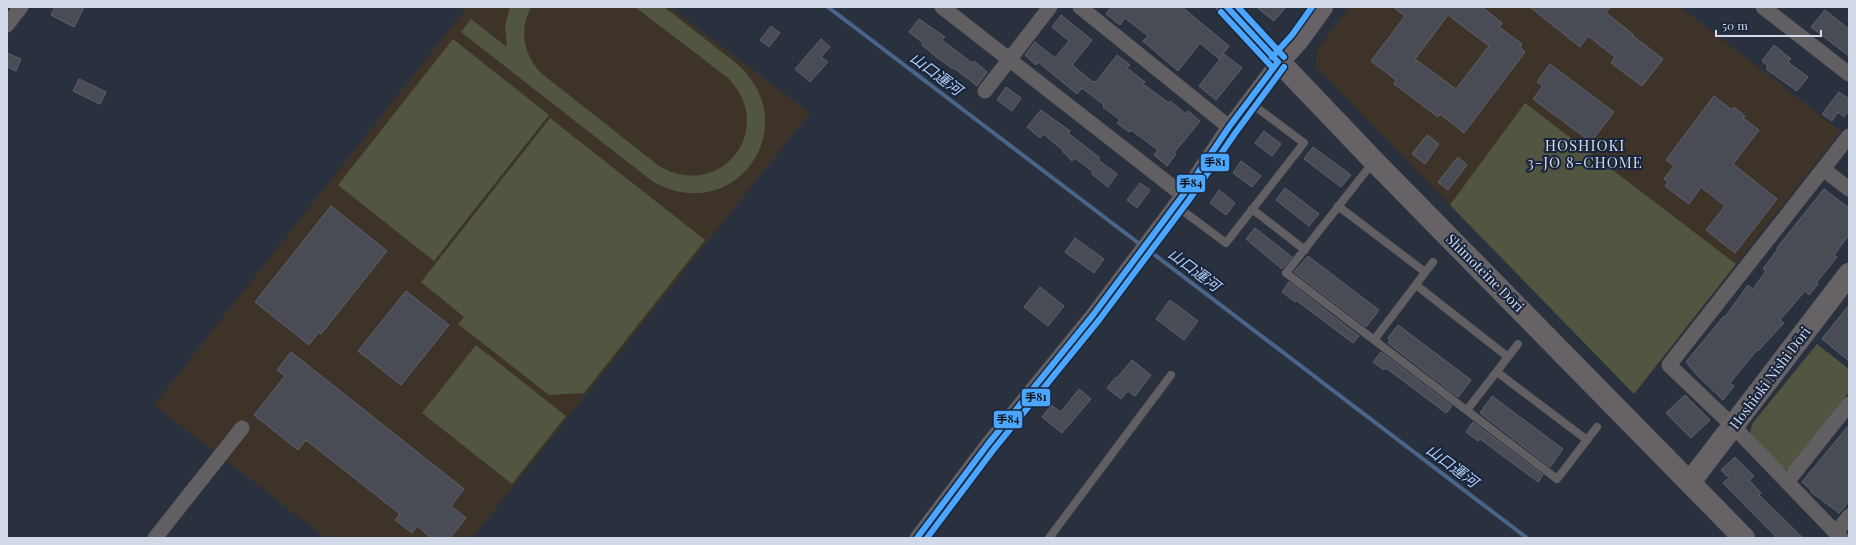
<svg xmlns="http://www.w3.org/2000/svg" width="1856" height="545" font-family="'Playfair Display','Noto Sans JP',serif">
<rect width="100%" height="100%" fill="#2a313e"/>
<path fill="#3d3328" d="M467,7H670L810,113L472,538H326L154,405Z
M1349,7H1680L1841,131L1634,394L1316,67L1317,50Z"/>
<path fill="#52553f" d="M510,7H531C519,30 523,54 541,73L659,166C720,202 778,129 728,78L635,7H664L736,63C808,125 734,229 652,181L461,32L471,19L507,47L505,26Z
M453,39L549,115L434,261L338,185Z
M1525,103L1736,264L1634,394L1450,205Z
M550,118L705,240L584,393L549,395L458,324L464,317L421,282Z
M1817,344L1849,369V392L1789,469H1784L1750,434L1752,424Z
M476,345L566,416L512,484L422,413Z"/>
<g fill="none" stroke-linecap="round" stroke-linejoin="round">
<path stroke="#4a658a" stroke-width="4" d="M828,7L1141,245
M1147,249L1527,538"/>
</g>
<path fill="#494b55" stroke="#60616d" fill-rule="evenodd" d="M55,7H84L74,27L51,15Z
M1111,7H1182L1229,46L1219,59L1200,43L1178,71L1143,41L1148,36L1125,18L1120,25L1106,14Z
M1256,7H1286L1274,21Z
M1393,7H1482L1502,23L1499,27L1522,44L1520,47L1525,52L1464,133L1440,114L1438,117L1394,84L1396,80L1371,61L1405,16ZM1448,15L1489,46L1456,89L1415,59Z
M1530,7H1610L1606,13L1633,34L1632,35L1663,59L1642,86L1611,63L1615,57L1588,36L1580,47Z
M1825,10L1849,29V56L1811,27Z
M1061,15L1092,40L1072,65L1093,82L1095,81L1096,82L1117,55L1130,65L1127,68L1145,82L1143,84L1169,103L1170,101L1186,114L1188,111L1200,121L1174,153L1176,154L1167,166L1154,155L1158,150L1131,130L1129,132L1117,123L1120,120L1103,107L1104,105L1082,88L1077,94L1038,62L1036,65L1025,55L1035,42L1055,58L1069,41L1052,27Z
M919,19L945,37L942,40L972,63L974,61L987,72L977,86L954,68L953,69L935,56L922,45L923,43L909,32Z
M771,26L780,33L769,47L760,40Z
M821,39L830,47L821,57L828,62L810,82L795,69Z
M1774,45L1791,59L1788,62L1808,77L1797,91L1766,69L1768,66L1762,61Z
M7,53L21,59L16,71L7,67Z
M1224,54L1242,68L1216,100L1199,86Z
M1550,64L1614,112L1591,142L1533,99L1543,86L1537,82Z
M79,79L106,92L100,104L73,91Z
M1006,87L1021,98L1012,111L997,100Z
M1839,92L1849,99V110L1844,117L1838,112L1832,121L1822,114Z
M1714,96L1732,110L1734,107L1745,116L1743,118L1759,130L1733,164L1777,199L1735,253L1706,230L1725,206L1701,187L1689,204L1665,186L1668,182L1664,179L1674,166L1666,160Z
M1041,110L1070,131L1068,133L1100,158L1098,160L1117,174L1108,187L1092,174L1093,172L1075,158L1072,161L1062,151L1063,150L1043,134L1040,138L1027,127Z
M1264,131L1281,144L1272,156L1255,143Z
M1427,135L1439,144L1425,164L1412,154Z
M1313,147L1351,175L1341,187L1304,159Z
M1458,157L1467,165L1448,190L1438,182Z
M1241,161L1261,176L1252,187L1233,173Z
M1140,183L1150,190L1137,208L1127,200Z
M1285,188L1319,214L1309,226L1276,200Z
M1824,189L1849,208V235L1834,255L1837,257L1816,283L1818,284L1809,295L1805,291L1780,320L1784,323L1758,351L1757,350L1730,383L1734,386L1723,400L1696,374L1686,362L1724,316L1725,317L1748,285L1753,289L1766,271L1763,269L1778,249L1777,248Z
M1219,190L1235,203L1226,215L1210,203Z
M331,206L387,251L321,334L319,332L309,345L255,302Z
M1255,228L1292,257L1282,269L1246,239Z
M1075,238L1104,259L1094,273L1065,252Z
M1308,256L1379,310L1366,327L1294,272Z
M1289,282L1359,336L1353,343L1296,300L1295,302L1282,292Z
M1040,287L1064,306L1048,326L1024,307Z
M406,291L449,325L401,385L358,351Z
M1170,300L1198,321L1184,340L1156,319Z
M1849,305V361L1822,339Z
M1398,325L1471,380L1458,397L1388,343L1390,340L1388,338Z
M291,352L464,489L451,506L466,518L450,538H431L417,526L412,533L395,520L400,514L306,440L298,450L254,415L285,376L277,370Z
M1381,352L1452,406L1446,413L1386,368L1384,370L1373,362Z
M1132,360L1151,375L1135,396L1128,391L1121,399L1107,388L1116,377L1117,378Z
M1079,389L1091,399L1062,433L1042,417L1051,405L1061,412Z
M1685,395L1710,420L1691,438L1666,413Z
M1492,396L1563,449L1550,467L1480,413Z
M1473,422L1543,475L1538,482L1480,439L1478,441L1466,432Z
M1849,425V502L1839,513L1811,492L1812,491L1802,482Z
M1735,457L1754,476L1749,480L1761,493L1759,495L1803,538H1777L1723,483L1729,478L1721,470Z"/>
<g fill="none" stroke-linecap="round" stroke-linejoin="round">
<path stroke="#625f62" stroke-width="8" d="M1374,161L1286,273L1557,479L1597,427
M1175,205L1226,243L1304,143L1248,101
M1338,206L1425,272
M1252,209L1305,250
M1416,285L1508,357
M1374,340L1433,262
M1497,372L1587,440
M1467,410L1518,344
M1049,538L1171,375"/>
<path stroke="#625f62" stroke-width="15" d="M942,7L1183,195
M1080,7L1229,127
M1763,7L1849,74
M7,25L21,7
M985,91L1050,7
M1823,169L1849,189
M1787,482L1849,404
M1836,533L1849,516
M155,538L242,428
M917,538L988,444L1093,315L1183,195L1229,127L1278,62
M1841,538L1733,426L1669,365L1849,136"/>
<path stroke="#676265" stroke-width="22" d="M1227,7L1374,161L1744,538
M1278,62L1298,40L1322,7
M1690,482L1849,274"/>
<g stroke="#18243b" stroke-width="9">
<path id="bus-1" d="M1227,7L1278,62
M917,538L988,444L1093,315L1183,195L1229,127L1278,62"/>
</g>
<g stroke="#18243b" stroke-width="9">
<path id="bus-2" d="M1221,12L1272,67
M927,538L994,449L1099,320L1189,200L1236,132L1284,67"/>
</g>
<g stroke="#18243b" stroke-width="9">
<path id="bus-3" d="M1238,7L1284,57
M1272,57L1292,35L1312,7"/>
</g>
<use href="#bus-1" stroke="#4aa6ff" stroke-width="6"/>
<use href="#bus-2" stroke="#4aa6ff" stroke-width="6"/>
<use href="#bus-3" stroke="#4aa6ff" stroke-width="6"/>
</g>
<g text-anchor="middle" stroke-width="4" stroke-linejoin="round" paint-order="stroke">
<g font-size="14" fill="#d2daea" stroke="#18243b">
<text transform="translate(1485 273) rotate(45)" y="5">Shimoteine Dōri</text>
<text transform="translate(1770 378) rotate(-53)" y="5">Hoshioki Nishi Dōri</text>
</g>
<g font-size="15" font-style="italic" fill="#b3cff5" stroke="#18243b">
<text transform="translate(936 74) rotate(37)" y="5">山口運河</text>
<text transform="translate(1194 270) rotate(37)" y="5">山口運河</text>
<text transform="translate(1452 466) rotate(37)" y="5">山口運河</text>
</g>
<g font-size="15" letter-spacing="1" fill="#d2daea" stroke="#18243b">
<text x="1585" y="151">HOSHIOKI<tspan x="1585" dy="17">3-JO 8-CHOME</tspan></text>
</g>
</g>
<g stroke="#18243b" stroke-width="1.5">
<rect x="1200" y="153" width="30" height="19" rx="4" fill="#4aa6ff"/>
<rect x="1176" y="174" width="30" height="19" rx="4" fill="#4aa6ff"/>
<rect x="1021" y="388" width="30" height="19" rx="4" fill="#4aa6ff"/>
<rect x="993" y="410" width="30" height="19" rx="4" fill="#4aa6ff"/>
</g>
<g font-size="11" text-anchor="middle" font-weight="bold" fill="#111">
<text x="1215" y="166">手81</text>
<text x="1191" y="187">手84</text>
<text x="1036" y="401">手81</text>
<text x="1008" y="423">手84</text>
</g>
<rect width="1856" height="545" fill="none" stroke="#d2daea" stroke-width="16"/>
<path d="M1716 30v6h105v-6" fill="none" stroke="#d2daea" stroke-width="2"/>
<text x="1722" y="30" font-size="12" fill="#d2daea" stroke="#18243b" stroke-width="3" paint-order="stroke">50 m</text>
</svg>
